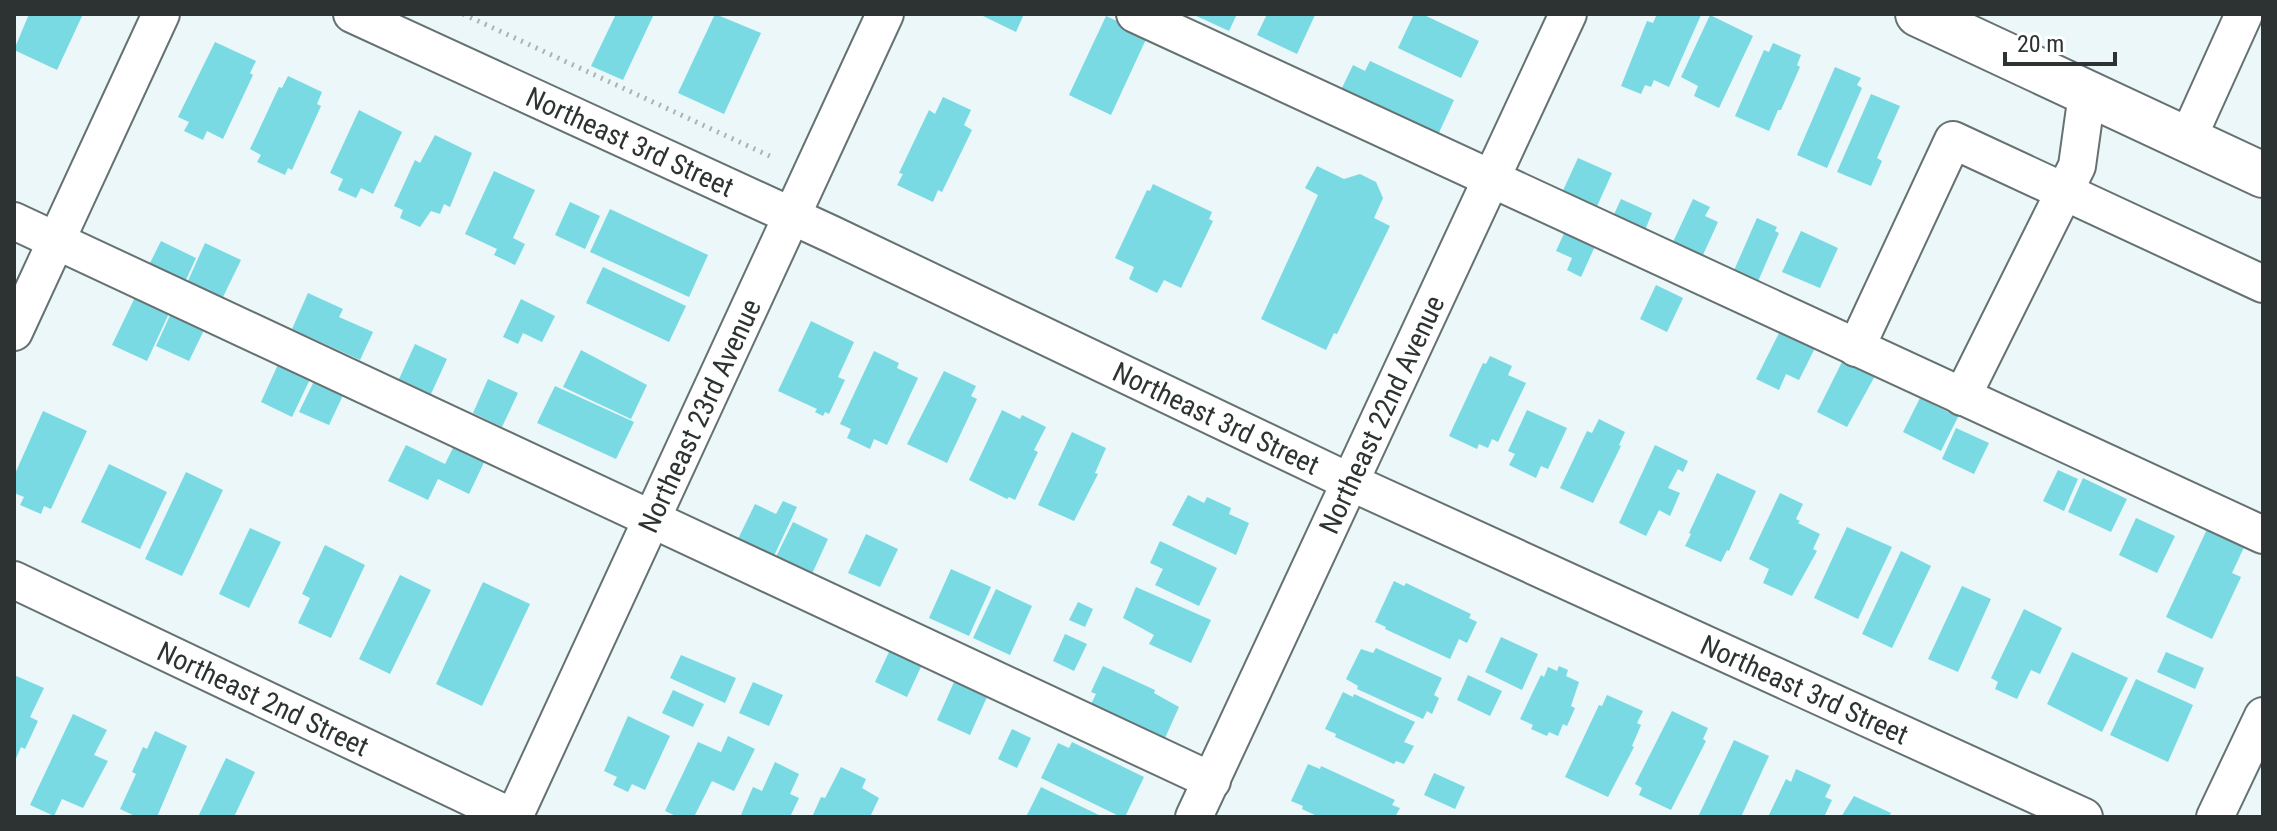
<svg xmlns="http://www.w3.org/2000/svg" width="2277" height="831" font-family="'Roboto Condensed',sans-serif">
<rect width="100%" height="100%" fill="#ebf7f8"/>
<path fill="#79dae4" d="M29,14H83L57,70L14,50Z
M616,14H654L623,80L591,66Z
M715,14L761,33L724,114L678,93Z
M984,14H1024L1016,32L983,16Z
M1192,14H1237L1229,31Z
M1267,14L1315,15L1297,54L1257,35Z
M1414,14H1422L1479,41L1461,78L1398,48Z
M1657,14L1701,15L1669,87L1654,80L1651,87L1645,85L1641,94L1621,86L1647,21L1653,23Z
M1710,15L1753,36L1719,108L1694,96L1698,86L1681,77Z
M1106,16L1148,35L1111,115L1069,95Z
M215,42L256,61L250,73L253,75L223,139L207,131L203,140L184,131L189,122L178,117Z
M1773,43L1801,55L1797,65L1800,67L1781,110H1778L1769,131L1735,116L1764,50L1769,52Z
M1370,61L1454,100L1437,137L1340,92L1353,65L1365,71Z
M1835,67L1861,78L1857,85L1862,88L1827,168L1797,155Z
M288,76L322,92L317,104L321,106L292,170L288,168L285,175L257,162L261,155L250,149L279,87L282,88Z
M1871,94L1900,106L1877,158L1882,161L1871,186L1837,172Z
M943,97L971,110L964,125L972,130L942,192L938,190L933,202L897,185L903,174L899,173L929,110L935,114Z
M359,110L402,132L373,194L361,188L356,198L338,190L343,179L330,173Z
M435,135L472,153L450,207L444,204L440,214L431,211L420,227L400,218L403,210L394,206L415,160L420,163Z
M1578,158L1612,173L1594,213L1560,197Z
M1317,166L1344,179L1360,174L1376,182L1383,198L1374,218L1390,226L1337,334L1334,333L1326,350L1261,319L1318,195L1305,188Z
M494,171L535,190L513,238L525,244L515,265L494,255L497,249L465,234Z
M1153,184L1212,212L1209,219L1213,221L1181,288L1164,280L1157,293L1129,279L1134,267L1115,258L1147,190L1150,191Z
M1621,199L1652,213L1643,235L1611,221Z
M1693,199L1710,207L1705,216L1718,222L1703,255L1673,242Z
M570,202L600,216L585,249L555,235Z
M610,209L708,255L689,297L590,252Z
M1757,218L1777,227L1775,231L1779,233L1756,286L1732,275Z
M1566,229L1596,244L1581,277L1567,270L1572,258L1556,251Z
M1801,231L1838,248L1820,288L1782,272Z
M161,241L196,258L185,282L149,265Z
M205,243L241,260L222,299L187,283Z
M603,267L686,306L669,342L586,303Z
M1656,285L1683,298L1667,332L1640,319Z
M137,293L171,309L147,361L112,345Z
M308,293L343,309L339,317L373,332L360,360L292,329Z
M521,299L555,316L542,342L523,333L518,344L503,337Z
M172,311L206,326L189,361L156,346Z
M811,321L854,342L838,377L845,380L829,414L825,412L823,416L815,412L817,409L778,391Z
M1781,329L1816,346L1799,380L1786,374L1779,390L1756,379Z
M415,344L447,359L431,394L399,379Z
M581,350L647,385L631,419L563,387Z
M874,351L899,363L897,368L918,378L887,445L874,439L870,449L847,438L851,429L840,424Z
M1490,356L1512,366L1508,375L1526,383L1498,442L1492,439L1488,448L1479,444L1477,449L1449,436L1483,363L1486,364Z
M1844,358L1876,374L1847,427L1817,412Z
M280,360L312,375L292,417L261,402Z
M944,371L976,386L971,396L977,399L947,463L907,444Z
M316,377L345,391L329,425L299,412Z
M488,379L518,393L502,427L473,413Z
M555,386L634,422L616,459L537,423Z
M1920,398L1958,417L1941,451L1903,432Z
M1002,410L1020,419L1022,415L1046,427L1034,450L1038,452L1015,500L1009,497L1007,499L969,480Z
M1527,410L1567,428L1548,469L1541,466L1536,478L1509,465L1515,454L1508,451Z
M43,411L87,431L51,509L44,506L41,514L20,505L24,497L14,493V476Z
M1599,419L1625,432L1619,445L1621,446L1593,503L1560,488L1587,431L1592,433Z
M1956,428L1989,443L1974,474L1942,459Z
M1072,432L1106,448L1095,473L1098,474L1074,521L1038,505Z
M458,438L489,452L469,494L438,479L428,500L388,481L406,445L445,464Z
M1655,445L1688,461L1683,472L1678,469L1668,488L1680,493L1670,516L1659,510L1646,536L1619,523Z
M109,464L167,492L140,549L81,522Z
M2058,470L2078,479L2064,511L2043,501Z
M186,472L223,490L182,576L145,559Z
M1717,473L1756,491L1729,551L1727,550L1721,562L1685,546L1691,534L1689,533Z
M2083,478L2127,499L2111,532L2068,512Z
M1780,493L1803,504L1796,519L1800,521L1798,523L1820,534L1813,549L1817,551L1792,596L1763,583L1769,569L1749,559Z
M1188,495L1204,503L1207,497L1231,508L1229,514L1249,523L1236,555L1172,525Z
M783,501L797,507L773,558L737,541L755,504L776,514Z
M2136,518L2175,536L2157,573L2119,555Z
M793,522L828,539L811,576L775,559Z
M2209,525L2246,543L2232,573L2241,577L2212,639L2166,617Z
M1847,527L1892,547L1858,619L1814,598Z
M250,528L281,542L249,608L219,594Z
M866,534L898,549L880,587L848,573Z
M1160,541L1217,568L1199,606L1155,585L1163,569L1150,563Z
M325,545L365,565L331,638L298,623L310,598L302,594Z
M1901,551L1931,566L1892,648L1862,634Z
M951,569L991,587L969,636L929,618Z
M400,575L431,590L390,674L359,659Z
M1394,581L1404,586L1406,583L1471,614L1469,618L1477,622L1467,643L1459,639L1450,659L1385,629L1386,627L1375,622Z
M483,582L530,604L482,706L436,684Z
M1962,586L1991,599L1958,672L1928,659Z
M1136,587L1211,620L1191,663L1149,644L1154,635L1123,618Z
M996,589L1032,606L1010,655L973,638Z
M1078,602L1093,609L1085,627L1069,620Z
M2024,609L2062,628L2040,674L2031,670L2017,699L1995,689L1998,682L1991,678Z
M1065,634L1087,644L1074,671L1053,661Z
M1501,637L1538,654L1522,690L1485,672Z
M894,641L926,656L907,697L875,682Z
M1376,648L1442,678L1434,695L1439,698L1432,714L1427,711L1423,719L1357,689L1358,686L1346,679L1361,649L1373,653Z
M2072,652L2128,678L2102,732L2047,704Z
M2166,652L2204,668L2195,689L2157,672Z
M681,655L736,678L725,703L670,678Z
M1103,666L1155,690L1154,693L1179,707L1165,738L1090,706L1096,694L1091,692Z
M1559,666L1568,670L1566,676L1579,682L1571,706L1575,708L1567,726L1563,724L1558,736L1549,732L1547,736L1531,729L1533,725L1520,719L1541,675L1544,677L1548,667L1557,671Z
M14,675L44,688L30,717L38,721L25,749L21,747L14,763Z
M1468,675L1502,691L1490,716L1457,700Z
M2136,679L2193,705L2168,762L2110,735Z
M753,682L783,695L769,726L739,713Z
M954,682L987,697L970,735L937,720Z
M673,690L704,704L693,727L662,713Z
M1343,692L1353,697L1354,694L1415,722L1404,742L1414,746L1404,764L1396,761L1394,764L1335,737L1336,734L1325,729Z
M1607,695L1643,711L1637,723L1641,725L1632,746L1634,747L1608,797L1565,777L1599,705L1602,706Z
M1672,711L1708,728L1703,739L1706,741L1671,810L1639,795L1642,788L1635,784Z
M73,714L107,730L94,755L108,761L83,808L62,799L54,816L30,805Z
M628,716L670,736L645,790L632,784L628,792L613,785L617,777L604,771Z
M1012,729L1031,738L1017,768L998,759Z
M155,731L187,746L157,817H137L120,809L136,774L132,772L143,747L147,749Z
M728,736L755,749L734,791L712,781L694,817H678L665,811L698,742L721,752Z
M1734,740L1769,756L1741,817H1705L1699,815Z
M1072,742L1144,777L1125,817H1121L1041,778L1058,743L1069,748Z
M226,758L255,772L234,817H198Z
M775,762L799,774L790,794L799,798L790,817H740L753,787L762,791Z
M1308,764L1320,769L1321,766L1395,800L1392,805L1400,808L1395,817H1319L1302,809L1303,806L1291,801Z
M841,767L866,779L862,788L879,798L870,817H812L821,797L825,798Z
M1796,769L1831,785L1825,797L1832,800L1824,817H1768L1786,779L1791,782Z
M1434,773L1465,787L1455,809L1424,795Z
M1041,787L1103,817H1026Z
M1854,796L1891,813L1889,817H1841Z"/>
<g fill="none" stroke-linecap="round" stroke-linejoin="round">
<g stroke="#667172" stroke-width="40">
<g id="minor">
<path id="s1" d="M352,14L831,234L1350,482L2084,817"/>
<path d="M1135,14L2263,535"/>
<path d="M2187,140L2244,14"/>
<path d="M14,221L1212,781"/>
<path d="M14,332L161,14"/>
<path d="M1856,348L1953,140L2263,284"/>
<path d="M1962,397L2077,166L2087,94"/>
<path id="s2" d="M14,580L512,817"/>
<path id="s3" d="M514,817L885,14"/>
<path id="s4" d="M1194,817L1568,14"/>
<path d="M2215,817L2263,716"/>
</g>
</g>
<g stroke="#667172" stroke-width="48">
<path id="major" d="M1918,14L2263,175"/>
</g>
<path stroke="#a9b3b4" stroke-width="5" stroke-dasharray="2 6" stroke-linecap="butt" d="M463,14L774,158"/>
<use href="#minor" stroke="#fff" stroke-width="36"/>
<use href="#major" stroke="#fff" stroke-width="44"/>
</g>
<g text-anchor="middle" stroke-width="8" stroke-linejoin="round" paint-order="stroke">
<g font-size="28" fill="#2d3232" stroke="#fff">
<text dy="10" stroke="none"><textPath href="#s1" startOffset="306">Northeast 3rd Street</textPath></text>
<text dy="10" stroke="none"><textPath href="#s3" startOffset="442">Northeast 23rd Avenue</textPath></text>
<text dy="10" stroke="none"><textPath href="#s4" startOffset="444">Northeast 22nd Avenue</textPath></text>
<text dy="10" stroke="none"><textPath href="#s1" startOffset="954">Northeast 3rd Street</textPath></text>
<text dy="10" stroke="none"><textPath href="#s1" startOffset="1602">Northeast 3rd Street</textPath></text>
<text dy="10" stroke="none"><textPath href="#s2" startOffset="276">Northeast 2nd Street</textPath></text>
</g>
</g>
<rect width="2277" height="831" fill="none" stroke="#2d3232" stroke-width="32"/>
<path d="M2005 52v12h110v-12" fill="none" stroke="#2d3232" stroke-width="4"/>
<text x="2017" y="52" font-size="24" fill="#2d3232" stroke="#ffffff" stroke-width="6" paint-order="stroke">20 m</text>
</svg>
